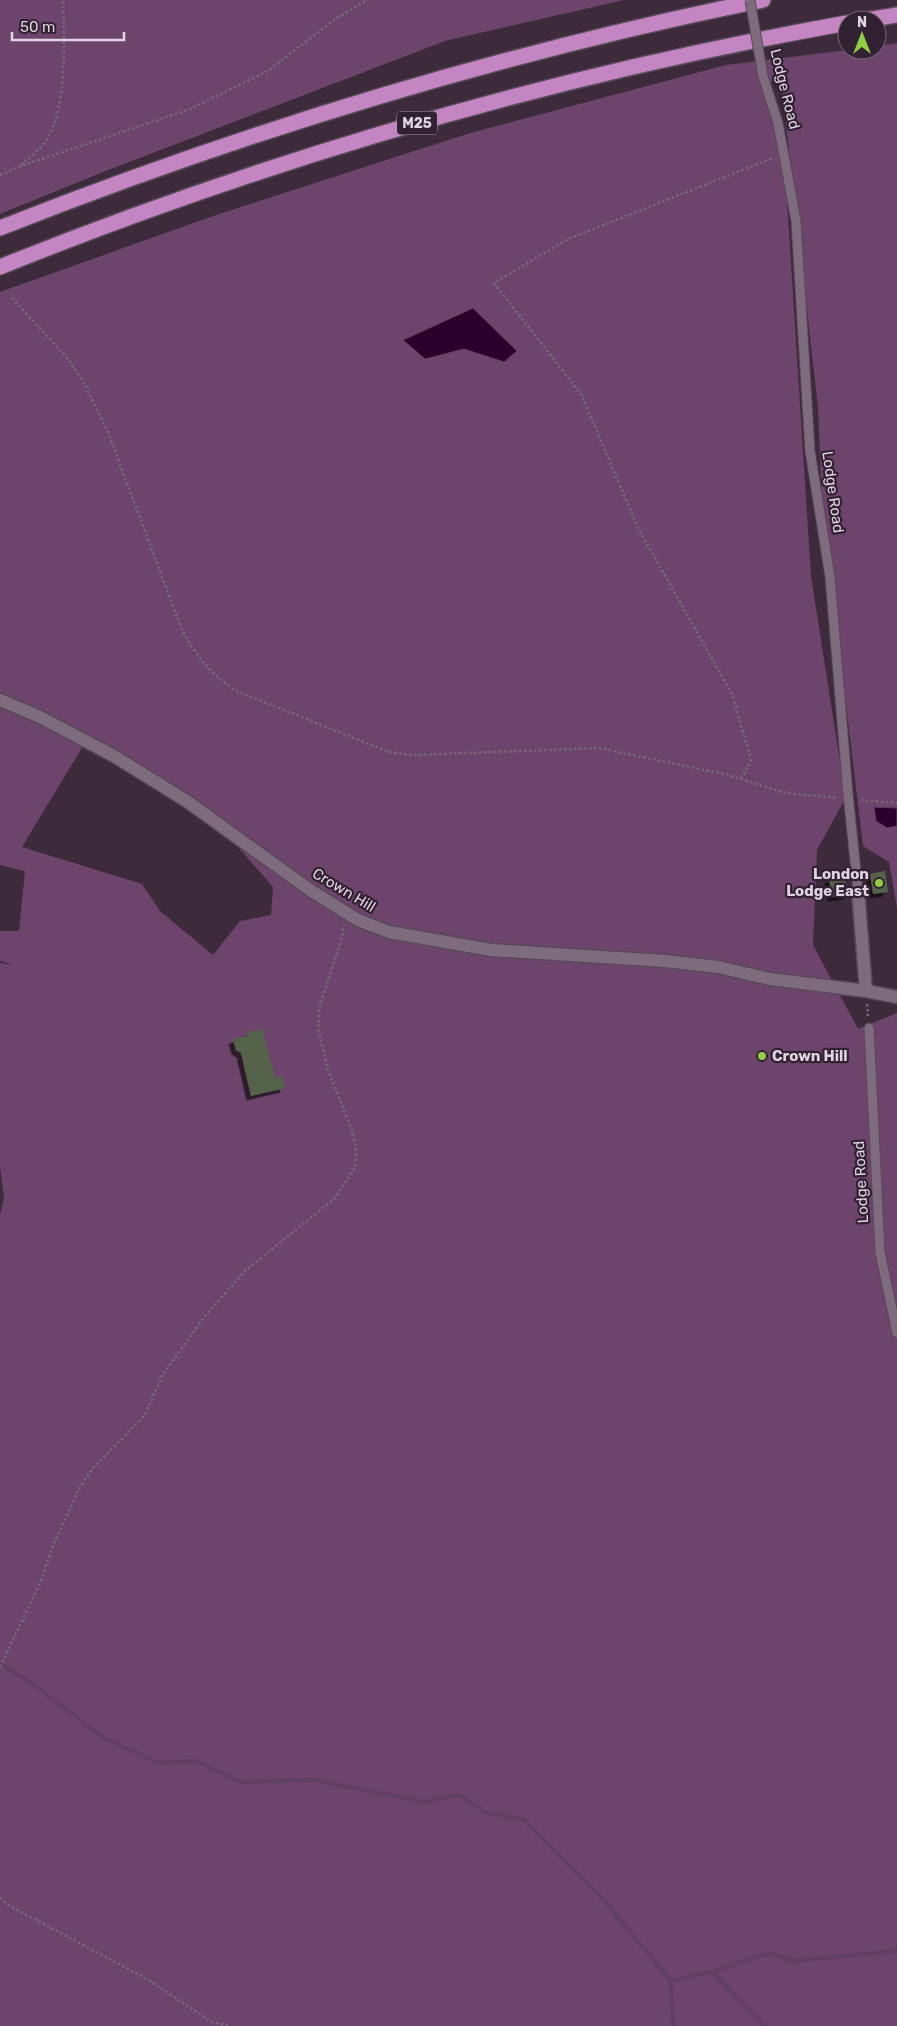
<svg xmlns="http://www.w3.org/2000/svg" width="897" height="2026" font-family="Rubik,sans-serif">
<defs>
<filter id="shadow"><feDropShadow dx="-4.5" dy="4.5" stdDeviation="0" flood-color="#0009"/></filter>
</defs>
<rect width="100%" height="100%" fill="#3d2b3c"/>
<path fill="#6d456c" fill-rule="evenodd" d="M0,0H624L445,41L103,172L0,214Z
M897,43V908L889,862L863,846L843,679L825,574L818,408L781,79L764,84L784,154L811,576L845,794V799L817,850L813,945L858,1029L897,1013V2026H0V1215L4,1198L0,1167V963L13,965L0,961V931H19L25,871L0,865V292L213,216L467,134L726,65L847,50H877V46ZM86,741L216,822L273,887L271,915L240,921L213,955L160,911L142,884L22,847Z"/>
<path fill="#2c002d" stroke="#624062" d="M473,308L517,351L504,362L464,349L425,359L403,340Z
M874,807L897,808V826L887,828L876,821Z"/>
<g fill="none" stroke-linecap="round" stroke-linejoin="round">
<path stroke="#624062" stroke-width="4.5" d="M0,1664L32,1683L104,1738L158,1763L196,1761L240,1782L313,1780L426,1802L458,1794L485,1812L524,1820L596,1891L671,1981L673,2026
M712,1972L769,1953L792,1961L897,1951
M671,1981L712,1972L764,2026"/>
</g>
<path fill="#56634b" filter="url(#shadow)" d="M885,871L888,892L873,894L870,874Z
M845,876L848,895L832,897L829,878Z
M262,1029L275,1078L282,1076L285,1088L251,1096L241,1053L236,1050L233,1039L248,1036L247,1032Z"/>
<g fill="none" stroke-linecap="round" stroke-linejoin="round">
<g stroke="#584958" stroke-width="11">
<path id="service" d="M763,76L778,123L796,221L810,451L830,577L848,794L858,890
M869,1028L880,1252L897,1333"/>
</g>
<g stroke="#584958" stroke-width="15">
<path id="minor" d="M0,700L40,717L114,756L188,802L310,890L358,920L389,932L491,950L665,961L718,967L770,979L866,991L897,997
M858,890L866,991"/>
</g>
<g stroke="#584958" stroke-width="18">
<path id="motorway" d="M867,20L897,15
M0,228C248,130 502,53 763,0
M0,267C273,157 557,75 847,23"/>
</g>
<path stroke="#776877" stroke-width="2.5" stroke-dasharray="2.5 2.5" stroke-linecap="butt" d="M21,165C29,158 40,150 46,141C68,105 64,41 63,0
M0,175L21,166L190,109L268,71L335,19L368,0
M12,298L68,359L84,383L107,430L182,630C197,658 209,671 234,690L389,752L413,755L600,748L728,775L785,793L838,798
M741,779L751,760L732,694L638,528L581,394L494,283L568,239L773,158
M861,800L897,803
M867,1004L868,1016
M0,1667L40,1583L54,1543L80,1487L94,1467L145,1415L163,1374L206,1315L245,1271L334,1199L355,1168L356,1149L352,1131L327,1067L318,1028L320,1004L342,938L343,925
M0,1898L8,1905L147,1979L212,2022L228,2026"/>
<use href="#service" stroke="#7f6b7e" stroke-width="9"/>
<use href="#minor" stroke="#7f6b7e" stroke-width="12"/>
<use href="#motorway" stroke="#c485c3" stroke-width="15"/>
<g stroke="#584958" stroke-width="11" stroke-linecap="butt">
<path id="service-bridge" d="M750,0L763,76"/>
</g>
<use href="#service-bridge" stroke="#7f6b7e" stroke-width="9"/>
</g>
<g fill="#90cd41" stroke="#322132" stroke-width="2">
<circle cx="879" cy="883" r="5"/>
<circle cx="762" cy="1056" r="5"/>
</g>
<g text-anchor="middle" stroke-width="4.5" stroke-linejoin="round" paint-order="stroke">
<rect fill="#322132" stroke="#ab9eab" stroke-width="1" x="397" y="111.5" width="40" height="23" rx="4"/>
<g font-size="14" font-weight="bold" fill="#dfd4df">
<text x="417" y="128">M25</text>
</g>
<g font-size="15" fill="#dfd4df" stroke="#322132">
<text transform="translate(785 89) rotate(76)" y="5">Lodge Road</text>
<text transform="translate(833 492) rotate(82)" y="5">Lodge Road</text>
<text transform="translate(344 890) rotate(31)" y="5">Crown Hill</text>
<text transform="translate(861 1182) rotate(-93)" y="5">Lodge Road</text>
</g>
<g font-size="15" font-weight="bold" fill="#dfd4df" stroke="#322132" text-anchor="end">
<text x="869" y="879">London<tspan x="869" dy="17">Lodge East</tspan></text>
<text x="772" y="1061" text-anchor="start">Crown Hill</text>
</g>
</g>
<g transform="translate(862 35)"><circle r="24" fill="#322132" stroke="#776977"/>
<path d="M0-4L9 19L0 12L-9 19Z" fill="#90cd41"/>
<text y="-8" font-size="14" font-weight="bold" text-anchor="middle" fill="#dfd4df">N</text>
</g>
<path d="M12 32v8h112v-8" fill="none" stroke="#dfd4df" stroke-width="2.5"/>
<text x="20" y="32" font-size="15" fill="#dfd4df" stroke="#322132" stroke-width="4" paint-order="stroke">50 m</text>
</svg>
